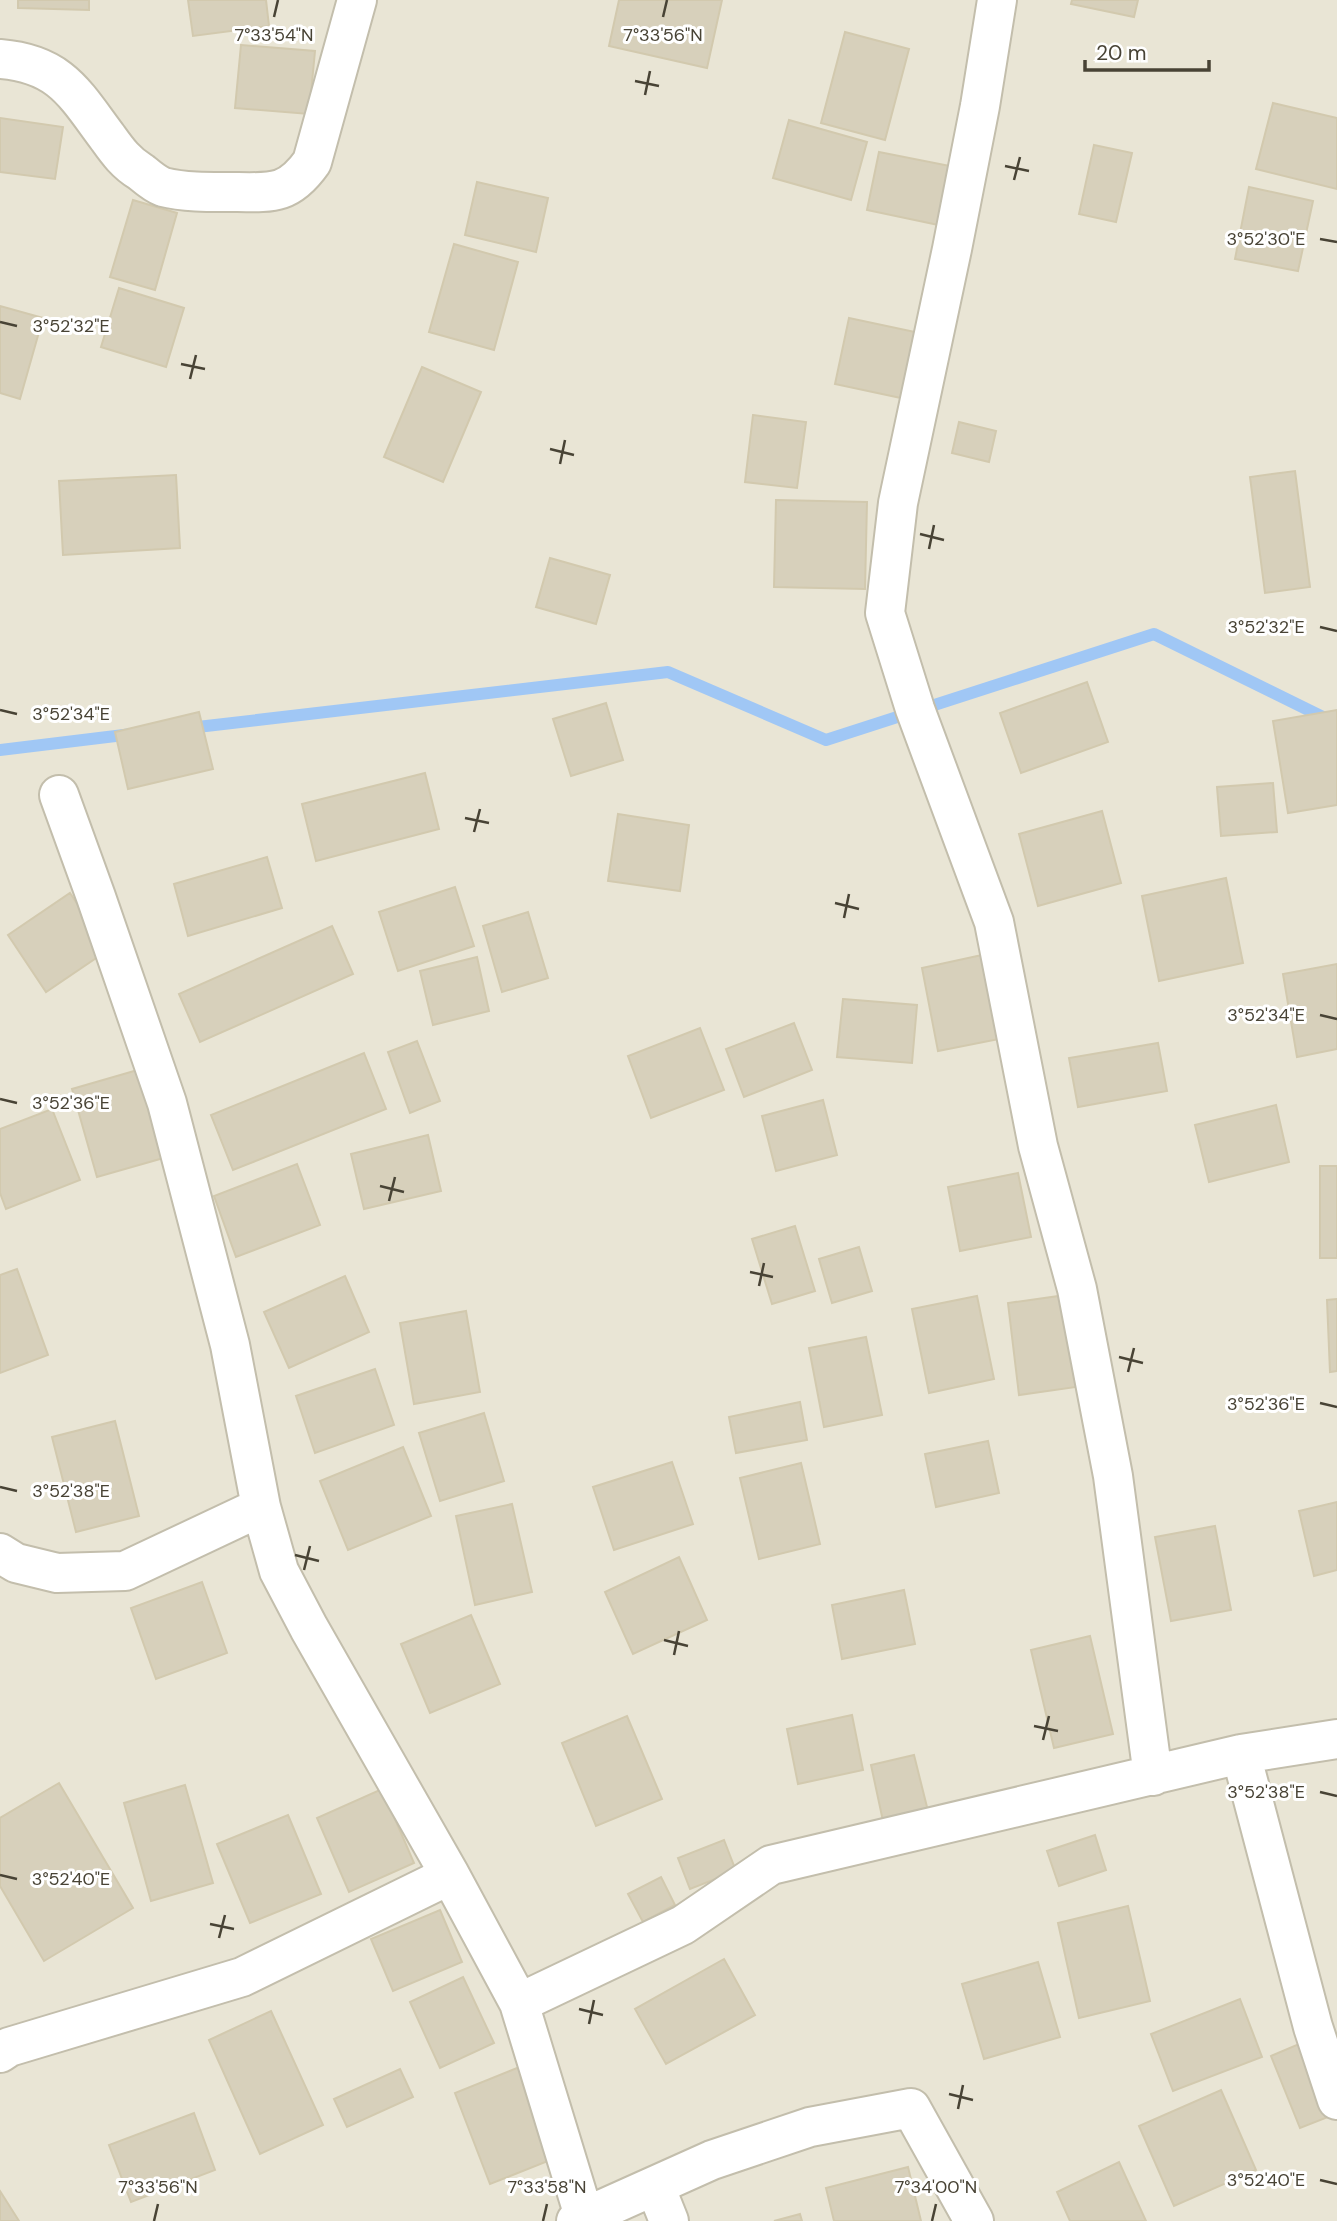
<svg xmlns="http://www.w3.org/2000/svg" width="1337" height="2221" font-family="'DM Sans',sans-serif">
<rect width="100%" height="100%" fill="#f4f2e7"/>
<path fill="#e9e5d5" d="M0,0H1337V2221H0Z"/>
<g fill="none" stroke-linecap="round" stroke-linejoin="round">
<path stroke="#a0c7f5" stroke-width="12" d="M189,728L668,672L826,740L1154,634L1337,724
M0,750L132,734"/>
</g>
<path fill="#d7d0bb" stroke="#d2c9ae" stroke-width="2" d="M18,0H89V10L18,8Z
M188,0H266L269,26L193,36Z
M619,0H722L707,68L609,46Z
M1072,0H1138L1134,17L1071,4Z
M845,32L909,49L885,140L821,123Z
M241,45L315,51L309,114L235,108Z
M1273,103L1337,118V189L1256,169Z
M0,118L63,127L55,179L0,172Z
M789,120L867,142L851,200L773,178Z
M1094,145L1132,153L1116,222L1079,214Z
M879,152L960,168L948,227L867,210Z
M477,182L548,198L536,252L465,235Z
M1249,187L1313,201L1298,271L1235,259Z
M133,200L177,213L155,290L110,277Z
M454,244L518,262L494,350L429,332Z
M119,288L184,308L166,367L101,347Z
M0,306L43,318L20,399L0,393Z
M849,318L929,335L915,401L835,384Z
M422,367L481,392L443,482L384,457Z
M753,415L806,422L797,488L745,482Z
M959,422L996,431L989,462L952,453Z
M1295,471L1310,587L1265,593L1250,477Z
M176,475L180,548L63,555L59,481Z
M776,500L867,502L865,589L774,587Z
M550,558L610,575L596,624L536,607Z
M1087,682L1108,742L1021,773L1000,713Z
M606,703L623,760L571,776L553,719Z
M1337,710V805L1288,813L1273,721Z
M199,712L213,769L128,789L115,732Z
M425,773L439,829L316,861L302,804Z
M1273,783L1277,832L1221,836L1217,787Z
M1102,811L1121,883L1038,906L1019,834Z
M618,814L689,825L680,891L608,881Z
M267,857L282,908L188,936L174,884Z
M1226,878L1243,963L1159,981L1142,896Z
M455,887L474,946L398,971L379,912Z
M70,893L108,950L46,992L8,935Z
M528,912L548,978L502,992L483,926Z
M332,926L353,974L200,1042L179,994Z
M982,955L999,1039L938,1051L922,968Z
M477,957L489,1011L433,1025L420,971Z
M1337,964V1049L1297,1057L1283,974Z
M843,999L917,1005L912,1063L837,1057Z
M794,1023L812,1070L744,1097L726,1049Z
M700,1028L724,1090L651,1118L628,1056Z
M417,1041L440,1101L410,1113L388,1052Z
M1158,1043L1167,1091L1078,1107L1069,1058Z
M364,1053L386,1109L233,1170L211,1115Z
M141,1069L167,1157L97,1177L72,1089Z
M823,1100L837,1155L776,1171L762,1116Z
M1276,1105L1289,1162L1209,1182L1195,1125Z
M52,1109L80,1180L6,1209L0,1193V1129Z
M428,1135L441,1191L364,1209L351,1154Z
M297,1164L320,1225L236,1257L214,1196Z
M1320,1166H1337V1258H1320Z
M1018,1173L1031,1237L960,1251L948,1187Z
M795,1226L815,1291L772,1304L752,1239Z
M859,1247L872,1291L832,1303L819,1259Z
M17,1269L48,1355L0,1373V1275Z
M345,1276L369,1332L289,1368L264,1312Z
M1066,1295L1076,1387L1019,1395L1008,1303Z
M977,1296L994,1379L929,1393L912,1309Z
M1337,1299V1371L1330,1372L1327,1300Z
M466,1311L480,1392L414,1404L400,1323Z
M866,1337L882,1415L824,1427L809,1348Z
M375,1369L394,1425L315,1453L296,1396Z
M800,1402L807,1440L736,1453L729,1417Z
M484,1413L504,1481L440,1501L419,1433Z
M115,1421L139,1516L76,1532L52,1437Z
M988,1441L999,1493L936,1507L925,1454Z
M403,1447L431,1516L348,1550L320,1481Z
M672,1462L693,1524L614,1550L593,1487Z
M801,1463L820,1544L759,1559L740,1478Z
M1337,1502V1570L1314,1576L1299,1511Z
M512,1504L532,1592L475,1605L456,1516Z
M1215,1526L1231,1610L1171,1621L1155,1537Z
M679,1557L707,1620L633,1654L605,1592Z
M202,1582L227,1653L156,1679L131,1608Z
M904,1590L915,1644L842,1659L832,1605Z
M471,1615L500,1684L430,1713L401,1644Z
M1090,1636L1113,1734L1054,1748L1031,1650Z
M852,1715L863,1770L798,1784L787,1729Z
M627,1716L662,1799L596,1826L562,1743Z
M914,1755L928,1811L883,1821L871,1765Z
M59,1783L133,1908L44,1961L0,1886V1818Z
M185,1785L213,1883L151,1901L124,1803Z
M382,1789L414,1863L349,1892L317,1818Z
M288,1815L321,1894L250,1923L217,1844Z
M1095,1835L1106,1870L1059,1886L1047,1851Z
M724,1840L736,1871L690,1889L678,1858Z
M661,1877L675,1905L643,1922L628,1894Z
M1128,1906L1150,2001L1079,2018L1058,1923Z
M440,1910L462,1962L393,1991L371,1939Z
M724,1959L755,2015L666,2064L635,2009Z
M1038,1962L1060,2037L984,2059L962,1984Z
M463,1977L494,2043L440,2068L410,2002Z
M1240,1999L1262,2057L1173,2091L1151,2034Z
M271,2011L323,2125L260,2154L209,2040Z
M1299,2044L1328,2117L1300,2128L1271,2056Z
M522,2066L558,2157L490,2184L455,2093Z
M400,2069L413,2097L347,2127L334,2099Z
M1221,2090L1256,2170L1174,2206L1139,2126Z
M194,2113L215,2170L131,2202L109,2145Z
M1119,2162L1146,2221H1070L1057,2192Z
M908,2167L921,2221H834L826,2188Z
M0,2191L19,2221H0Z
M800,2214L802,2221H774Z"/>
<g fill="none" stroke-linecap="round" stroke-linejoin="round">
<g stroke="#c3beac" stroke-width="42">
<path id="minor" d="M997,0L980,106L952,249L898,503L885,613L915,709L994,922L1038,1146L1077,1289L1113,1476L1153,1776
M0,59C61,64 75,94 108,138C118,152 126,163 141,172C147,177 155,184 163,187C187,193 214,192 238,192C275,193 290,193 312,162L357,0
M59,795L96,897L167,1103L230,1345L261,1507L279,1571L309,1628L450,1875L519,2003L584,2216
M0,1553L16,1563L57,1573L125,1571L261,1507
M1241,1754L1313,2027L1337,2100
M519,2003L683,1925L771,1865L1241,1754L1337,1739
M0,2053L9,2047L242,1977L450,1875
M655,2186L669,2221
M576,2221L712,2160L810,2127L911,2108L974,2221"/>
</g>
<use href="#minor" stroke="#fff" stroke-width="38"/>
</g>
<path fill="none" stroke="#484335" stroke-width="2.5" d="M274,17L278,0M663,17L667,0M635,81L659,86M645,95L650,71M1005,166L1029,171M1014,180L1020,157M1320,239L1337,242M0,322L17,326M181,364L205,369M190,379L196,355M550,449L574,455M560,464L565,440M920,534L944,540M929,549L934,525M1320,627L1337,631M0,710L17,714M465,818L489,823M474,832L480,809M835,903L859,909M844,918L849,894M1320,1015L1337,1019M0,1099L17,1103M380,1186L404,1192M389,1201L395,1177M750,1272L773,1277M759,1286L764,1263M1119,1357L1143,1363M1128,1372L1134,1348M1320,1403L1337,1407M0,1487L17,1491M295,1555L319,1561M304,1570L310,1546M664,1640L688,1646M674,1655L679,1631M1034,1726L1058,1731M1043,1740L1049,1716M1320,1792L1337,1796M0,1875L17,1879M210,1924L234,1929M219,1938L225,1915M579,2009L603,2015M589,2024L594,2000M949,2094L973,2100M958,2109L963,2085M1320,2180L1337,2184M154,2221L158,2204M543,2221L547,2204M932,2221L936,2204"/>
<g font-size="18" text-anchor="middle" fill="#484335" stroke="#fff" stroke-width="6" stroke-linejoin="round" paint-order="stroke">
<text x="274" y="41">7°33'54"N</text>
<text x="663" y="41">7°33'56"N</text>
<text x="1266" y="245">3°52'30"E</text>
<text x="71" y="332">3°52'32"E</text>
<text x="1266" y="633">3°52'32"E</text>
<text x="71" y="720">3°52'34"E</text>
<text x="1266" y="1021">3°52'34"E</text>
<text x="71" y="1109">3°52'36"E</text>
<text x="1266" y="1410">3°52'36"E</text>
<text x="71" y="1497">3°52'38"E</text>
<text x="1266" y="1798">3°52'38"E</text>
<text x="71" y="1885">3°52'40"E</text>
<text x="1266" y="2186">3°52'40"E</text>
<text x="158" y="2193">7°33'56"N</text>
<text x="547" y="2193">7°33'58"N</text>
<text x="936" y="2193">7°34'00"N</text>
</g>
<path d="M1085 60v10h124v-10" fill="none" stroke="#484335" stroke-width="3.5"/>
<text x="1096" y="60" font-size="21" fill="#484335" stroke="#ffffff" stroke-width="5" paint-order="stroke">20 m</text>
</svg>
